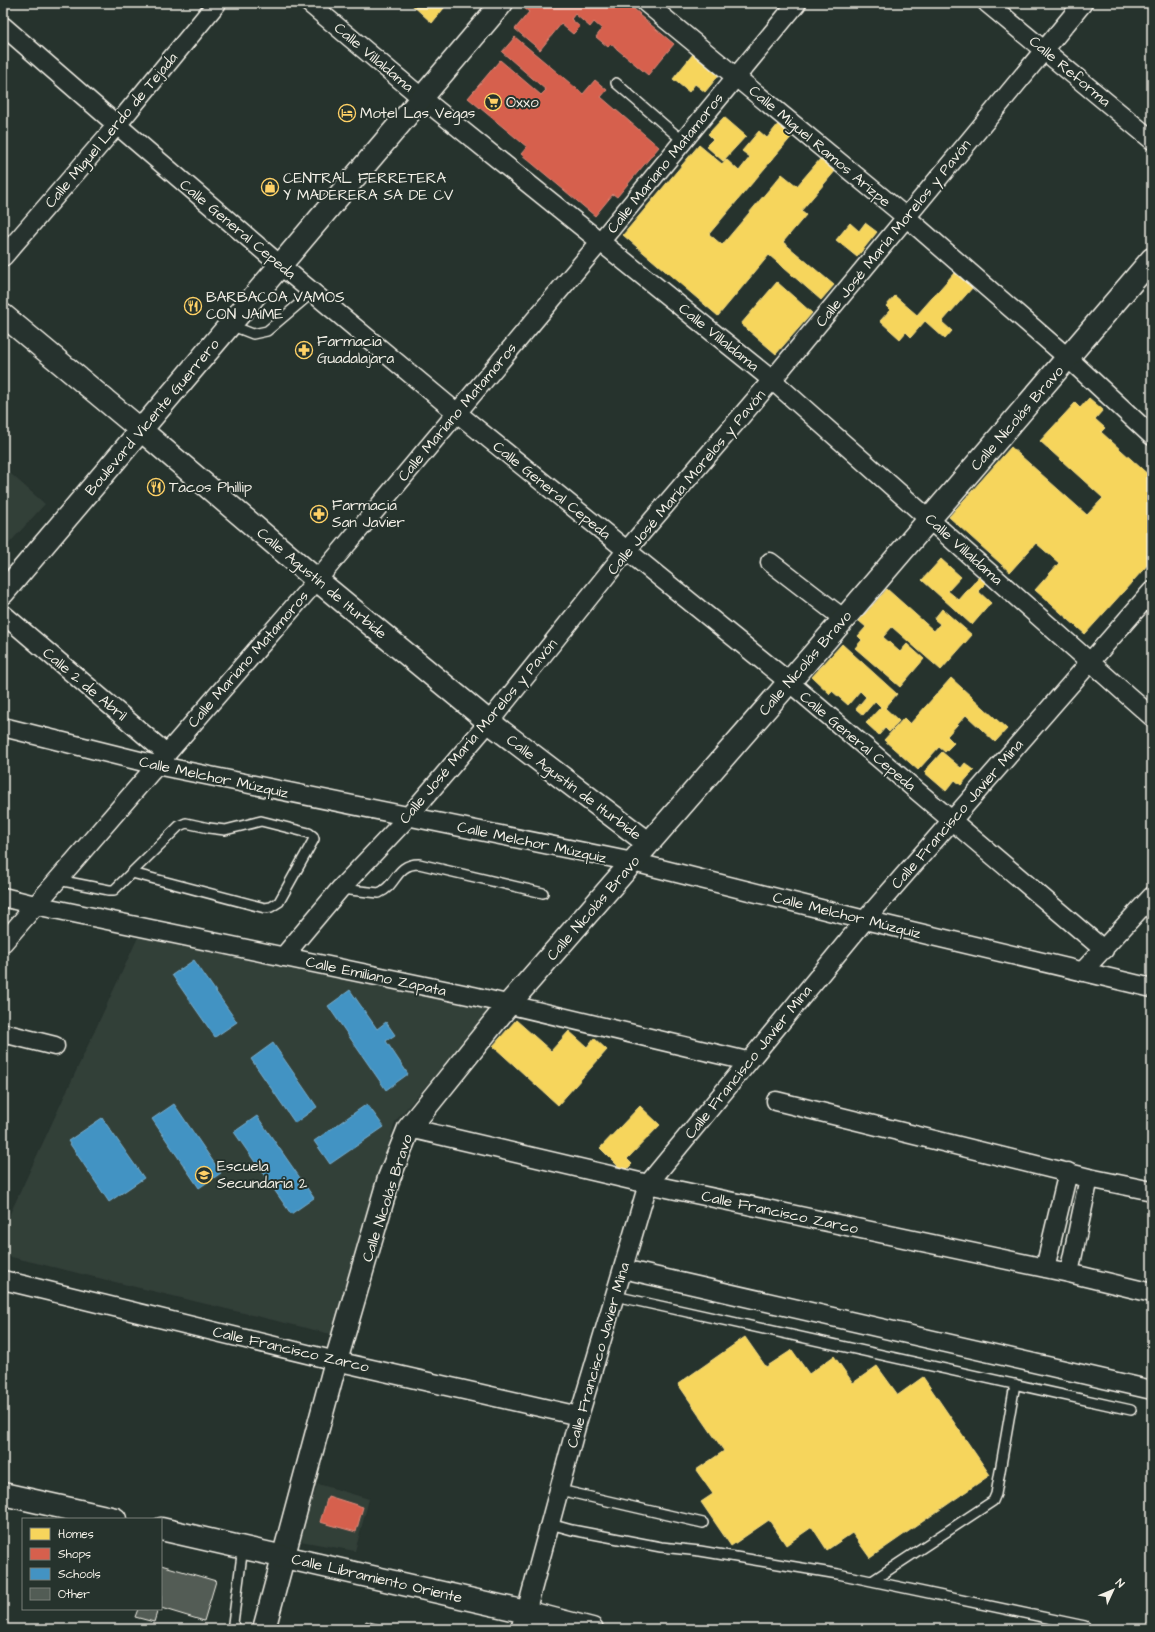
<svg xmlns="http://www.w3.org/2000/svg" width="1155" height="1632" font-family="'Architects Daughter',sans-serif">
<rect width="100%" height="100%" fill="#26332d"/>
<filter id="ink" filterUnits="userSpaceOnUse"><feTurbulence type="fractalNoise" baseFrequency=".025" numOctaves="2"/><feDisplacementMap in="SourceGraphic" scale="8" xChannelSelector="R" yChannelSelector="G"/><feConvolveMatrix kernelMatrix="1 2 1 2 8 2 1 2 1" color-interpolation-filters="sRGB"/></filter>
<g filter="url(#ink)">
<path fill="#333f39" d="M3,467L45,504L3,550Z
M140,933L491,1010L395,1122L335,1335L3,1255V1229Z
M318,1484L369,1499L355,1551L295,1540Z"/>
<path fill="#f6d55c" stroke="#f5dd86" d="M410,3H448L432,23Z
M693,54L719,75L705,92L695,84L689,92L673,79Z
M724,117L746,136L723,161L706,146L713,139L708,134Z
M779,123L793,135L709,234L722,245L782,174L797,186L821,158L836,170L801,211L806,215L783,242L834,285L821,300L769,255L718,316L623,235L699,145L722,164L726,159L739,171L750,157L742,151L759,131L767,138Z
M850,223L859,231L865,223L877,232L857,257L836,240Z
M955,272L973,287L942,322L952,331L945,339L925,321L911,337L906,332L900,339L880,321L890,310L886,306L895,296L917,315Z
M777,282L812,313L776,354L741,324Z
M1089,398L1103,410L1095,419L1105,428L1101,432L1152,478V560L1085,634L1035,590L1059,563L1036,543L1010,572L949,517L1011,447L1087,515L1103,498L1040,441L1075,403L1080,408Z
M941,559L961,577L948,591L959,600L979,577L986,583L978,591L991,603L972,625L922,580Z
M887,589L934,631L940,624L934,619L942,609L972,635L941,670L892,627L883,637L900,652L907,644L924,659L900,687L855,648L862,640L858,636L866,627L859,621Z
M842,644L897,694L885,708L899,721L889,732L885,728L879,735L866,723L881,707L875,701L863,715L856,709L866,697L860,691L848,705L832,691L830,694L812,677Z
M951,678L1007,729L995,742L966,715L947,736L954,743L945,752L939,747L918,770L884,740L904,718L910,724Z
M942,752L961,768L965,763L974,770L961,785L955,780L946,791L924,772Z
M516,1020L551,1051L569,1031L587,1047L594,1038L607,1050L558,1105L493,1046Z
M640,1106L660,1125L627,1159L632,1164L624,1172L600,1148Z
M745,1337L766,1367L792,1350L809,1374L834,1356L853,1383L877,1366L898,1395L923,1377L990,1475L870,1558L852,1533L827,1550L812,1527L786,1545L769,1520L731,1546L701,1502L713,1494L696,1470L724,1451L678,1384Z"/>
<path fill="#d6604d" stroke="#df8c7c" d="M526,3H627L640,14L639,15L674,44L648,75L611,44L608,47L596,37L602,29L594,22L590,27L575,14L571,19L580,27L573,34L561,24L540,50L515,29L529,12L523,7Z
M515,37L583,94L595,80L607,90L601,97L659,147L617,197L613,194L595,216L521,154L527,147L468,98L500,60L541,95L546,90L502,52Z
M3,736L8,737L3,759Z
M328,1496L363,1507L356,1532L320,1522Z"/>
<path fill="#4393c3" stroke="#78afce" d="M194,960L237,1022L215,1037L172,975Z
M350,990L377,1029L386,1022L395,1035L386,1041L408,1074L386,1090L328,1006Z
M273,1043L317,1107L295,1123L251,1059Z
M174,1104L221,1173L199,1188L152,1119Z
M367,1104L384,1127L330,1164L314,1141Z
M257,1116L314,1198L291,1214L234,1132Z
M102,1118L144,1178L109,1202L68,1141Z"/>
<path fill="#525c55" stroke="#f4f1e8" d="M161,1565L216,1581L204,1621L161,1608Z
M138,1609H158L154,1622L135,1617Z
M366,1621L395,1629H364Z"/>
<g fill="none" stroke-linecap="round" stroke-linejoin="round">
<g stroke="#f4f1e8" stroke-width="12">
<path id="service" d="M616,83L683,141
M230,325L253,334L267,331L313,292
M58,880L109,890H114L179,826L186,823L209,828L225,830L261,821L309,833L313,836L314,839L279,902L271,907L265,908L132,873
M340,889L379,893C397,886 395,864 419,864L543,893
M615,1296L1131,1410
M560,1490L703,1523
M550,1524L572,1530L661,1547L700,1551L838,1574L1085,1626
M872,1581L993,1501L996,1494L1015,1384
M235,1629L233,1623L243,1547"/>
</g>
<g stroke="#f4f1e8" stroke-width="21">
<path id="minor" d="M309,3L422,98L772,380L1152,717
M646,3L906,217L1068,358L1152,436
M987,3L1152,140
M3,26L117,125L280,265L456,412L789,682L1104,950
M3,257L117,125L217,3
M770,562L844,619
M3,614L167,754
M3,727L156,765L633,862L865,920L1152,988
M3,897L35,905L473,996L747,1061
M3,943L317,580L600,242L797,3
M283,957L340,889L408,817L489,722L627,550L772,380L1083,3
M1082,972L1152,896
M3,1033L55,1046
M776,1101L1089,1178L1152,1191
M409,1128L648,1184L1069,1273L1152,1293
M1045,1268L1068,1172
M623,1269L1152,1390
M1069,1273L1089,1178
M3,1280L336,1361L579,1416
M520,1629L526,1612L579,1416L648,1184L865,920L1152,591"/>
</g>
<g stroke="#f4f1e8" stroke-width="25">
<path id="tertiary" d="M502,3L141,430L317,580L489,722L648,843
M264,1629L336,1361L389,1178L409,1128L508,1005L844,619L1152,259"/>
</g>
<g stroke="#f4f1e8" stroke-width="25">
<path id="secondary" d="M3,315L141,430L3,593"/>
</g>
<g stroke="#f4f1e8" stroke-width="25">
<path id="primary" d="M3,1494L115,1519
M161,1529L526,1612L592,1629"/>
</g>
<use href="#service" stroke="#26332d" stroke-width="9"/>
<use href="#minor" stroke="#26332d" stroke-width="18"/>
<use href="#tertiary" stroke="#26332d" stroke-width="22"/>
<use href="#secondary" stroke="#26332d" stroke-width="22"/>
<use href="#primary" stroke="#26332d" stroke-width="22"/>
</g>
</g>
<defs>
<g id="supermarket-ring" transform="scale(0.9)"><circle r="9.5" fill="#26332d" stroke="#ffd166" stroke-width="1.5"/><path d="M-6-5.5h2.5l.6 2H6L4.5 2H-2.5L-4.4-4H-6ZM-1.5 3.2a1.3 1.3 0 1 0 .1 0ZM3 3.2a1.3 1.3 0 1 0 .1 0Z" fill="#ffd166"/></g>
<g id="hotel-ring" transform="scale(0.9)"><circle r="9.5" fill="#26332d" stroke="#ffd166" stroke-width="1.5"/><path d="M-6-4.5h1.5V1H6V5H4.5V3h-9V5H-6ZM-4 0a1.8 1.8 0 1 1 3.6 0ZM.5 0V-2.5h3Q6-2.5 6 0Z" fill="#ffd166"/></g>
<g id="shop-ring" transform="scale(0.9)"><circle r="9.5" fill="#26332d" stroke="#ffd166" stroke-width="1.5"/><path d="M-5-2.5h2.3a2.7 3.5 0 0 1 5.4 0H5L5.5 6h-11ZM-1.5-2.5h3a1.5 2.3 0 0 0-3 0Z" fill="#ffd166"/></g>
<g id="restaurant-ring" transform="scale(0.9)"><circle r="9.5" fill="#26332d" stroke="#ffd166" stroke-width="1.5"/><path d="M-5-6h1v4h1v-4h1v4h1v-4h1v5L-1.5 .5V6h-2V.5L-5-1ZM5-6V6H3V1.5H1.5Q1.5-4 5-6Z" fill="#ffd166"/></g>
<g id="pharmacy-ring" transform="scale(0.9)"><circle r="9.5" fill="#26332d" stroke="#ffd166" stroke-width="1.5"/><path d="M-2-6h4v4h4v4h-4v4h-4v-4h-4v-4h4Z" fill="#ffd166"/></g>
<g id="school-ring" transform="scale(0.9)"><circle r="9.5" fill="#26332d" stroke="#ffd166" stroke-width="1.5"/><path d="M0-5L7-2L0 1L-7-2ZM-4 1L0 2.5L4 1V4Q0 6-4 4Z" fill="#ffd166"/></g>
</defs>
<g fill-rule="evenodd">
<use href="#supermarket-ring" x="493" y="102"/>
<use href="#hotel-ring" x="347" y="113"/>
<use href="#shop-ring" x="270" y="187"/>
<use href="#restaurant-ring" x="193" y="306"/>
<use href="#pharmacy-ring" x="304" y="350"/>
<use href="#restaurant-ring" x="156" y="487"/>
<use href="#pharmacy-ring" x="319" y="514"/>
<use href="#school-ring" x="204" y="1175"/>
</g>
<g text-anchor="middle" stroke-width="4" stroke-linejoin="round" paint-order="stroke">
<g font-size="15" fill="#f4f1e8" stroke="#26332d">
<text transform="translate(374 57) rotate(40)" y="5">Calle Villaldama</text>
<text transform="translate(1070 71) rotate(40)" y="5">Calle Reforma</text>
<text transform="translate(111 130) rotate(-50)" y="5">Calle Miguel Lerdo de Tejada</text>
<text transform="translate(820 146) rotate(40)" y="5">Calle Miguel Ramos Arizpe</text>
<text transform="translate(665 163) rotate(-51)" y="5">Calle Mariano Matamoros</text>
<text transform="translate(238 229) rotate(40)" y="5">Calle General Cepeda</text>
<text transform="translate(893 233) rotate(-51)" y="5">Calle José María Morelos y Pavón</text>
<text transform="translate(719 337) rotate(39)" y="5">Calle Villaldama</text>
<text transform="translate(457 412) rotate(-50)" y="5">Calle Mariano Matamoros</text>
<text transform="translate(152 417) rotate(-50)" y="5">Boulevard Vicente Guerrero</text>
<text transform="translate(1017 418) rotate(-49)" y="5">Calle Nicolás Bravo</text>
<text transform="translate(686 482) rotate(-50)" y="5">Calle José María Morelos y Pavón</text>
<text transform="translate(552 490) rotate(39)" y="5">Calle General Cepeda</text>
<text transform="translate(964 549) rotate(42)" y="5">Calle Villaldama</text>
<text transform="translate(322 583) rotate(40)" y="5">Calle Agustín de Iturbide</text>
<text transform="translate(248 659) rotate(-49)" y="5">Calle Mariano Matamoros</text>
<text transform="translate(805 663) rotate(-49)" y="5">Calle Nicolás Bravo</text>
<text transform="translate(85 684) rotate(40)" y="5">Calle 2 de Abril</text>
<text transform="translate(478 731) rotate(-50)" y="5">Calle José María Morelos y Pavón</text>
<text transform="translate(858 741) rotate(40)" y="5">Calle General Cepeda</text>
<text transform="translate(214 777) rotate(12)" y="5">Calle Melchor Múzquiz</text>
<text transform="translate(574 787) rotate(37)" y="5">Calle Agustín de Iturbide</text>
<text transform="translate(957 814) rotate(-49)" y="5">Calle Francisco Javier Mina</text>
<text transform="translate(532 842) rotate(12)" y="5">Calle Melchor Múzquiz</text>
<text transform="translate(593 908) rotate(-49)" y="5">Calle Nicolás Bravo</text>
<text transform="translate(847 915) rotate(14)" y="5">Calle Melchor Múzquiz</text>
<text transform="translate(376 976) rotate(12)" y="5">Calle Emiliano Zapata</text>
<text transform="translate(748 1062) rotate(-51)" y="5">Calle Francisco Javier Mina</text>
<text transform="translate(387 1198) rotate(-72)" y="5">Calle Nicolás Bravo</text>
<text transform="translate(780 1212) rotate(12)" y="5">Calle Francisco Zarco</text>
<text transform="translate(291 1349) rotate(13)" y="5">Calle Francisco Zarco</text>
<text transform="translate(598 1355) rotate(-74)" y="5">Calle Francisco Javier Mina</text>
<text transform="translate(377 1578) rotate(13)" y="5">Calle Libramiento Oriente</text>
</g>
<g font-size="15" fill="#f4f1e8" stroke="#26332d" text-anchor="start">
<text x="506" y="107">Oxxo</text>
<text x="360" y="118">Motel Las Vegas</text>
<text x="283" y="183">CENTRAL FERRETERA<tspan x="283" dy="17">Y MADERERA SA DE CV</tspan></text>
<text x="206" y="302">BARBACOA VAMOS<tspan x="206" dy="17">CON JAIME</tspan></text>
<text x="317" y="346">Farmacia<tspan x="317" dy="17">Guadalajara</tspan></text>
<text x="169" y="492">Tacos Phillip</text>
<text x="332" y="510">Farmacia<tspan x="332" dy="17">San Javier</tspan></text>
<text x="217" y="1171">Escuela<tspan x="217" dy="17">Secundaria 2</tspan></text>
</g>
</g>
<rect width="1155" height="1632" fill="none" stroke="#26332d" stroke-width="16"/>
<rect x="8" y="8" width="1139" height="1616" fill="none" stroke="#f4f1e8" stroke-width="1.5" filter="url(#ink)"/>
<rect x="22" y="1518" width="140" height="92" fill="#26332d" stroke="#787f78"/>
<rect x="30" y="1528" width="20" height="12" fill="#f6d55c" stroke="#787f78"/>
<text x="58" y="1538" font-size="12" fill="#f4f1e8">Homes</text>
<rect x="30" y="1548" width="20" height="12" fill="#d6604d" stroke="#787f78"/>
<text x="58" y="1558" font-size="12" fill="#f4f1e8">Shops</text>
<rect x="30" y="1568" width="20" height="12" fill="#4393c3" stroke="#787f78"/>
<text x="58" y="1578" font-size="12" fill="#f4f1e8">Schools</text>
<rect x="30" y="1588" width="20" height="12" fill="#525c55" stroke="#787f78"/>
<text x="58" y="1598" font-size="12" fill="#f4f1e8">Other</text>
<g transform="translate(1113 1590) rotate(46)" stroke="#26332d" stroke-width="3" paint-order="stroke">
<path d="M0-3L7 15L0 10L-7 15Z" fill="#f4f1e8"/>
<text y="-6" font-size="11" font-weight="bold" text-anchor="middle" fill="#f4f1e8">N</text>
</g>
</svg>
